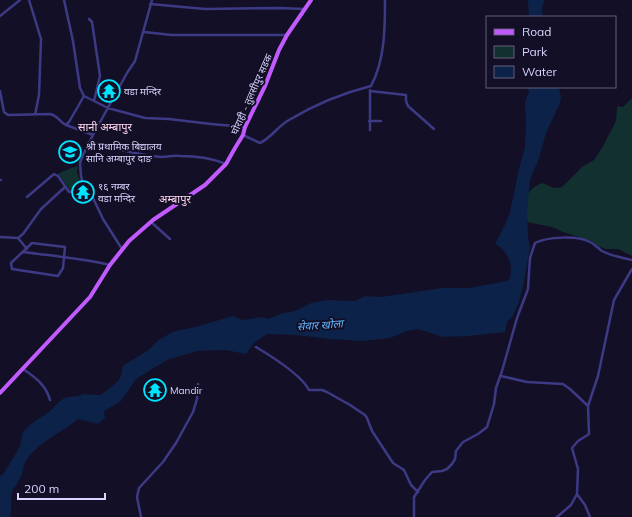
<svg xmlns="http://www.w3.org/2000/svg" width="632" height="517" font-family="Mulish,'Noto Sans Devanagari',sans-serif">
<rect width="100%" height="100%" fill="#130f26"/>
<path fill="#12302f" d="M632,98V256L618,249H606L600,247L589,240L563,232L552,227L527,222C526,203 521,192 542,183L554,188L562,187L582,167L594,160L602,148L616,121L617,106L623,107Z
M78,166L77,172L81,184L74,189L70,190L58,174C61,172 73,167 78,166Z"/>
<path fill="#0c2248" d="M528,0H545L542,7L543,17H529Z
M527,87H559L561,97L560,103L546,133L539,158L530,180L527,209L528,236L530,247L524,283L519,302L513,316L507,322L505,332L468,336L443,337L418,329L407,331L390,338L361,341L330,339L295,335L267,334L254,343L246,354L225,350L197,351L167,360L136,379L121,401L104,411L105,418L98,424L78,419C62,433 37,442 26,461C23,466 23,472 21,476C19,482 14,487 12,492C11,497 12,510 10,517H0V476L4,473C8,465 19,450 21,443C22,438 21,435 24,431C31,422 43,417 51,410C55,406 58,402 63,399C70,395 77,398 83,394L101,395C110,387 123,382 122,368L124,365L147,351L159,340L172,332L195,327L233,316L242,320L262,317L268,319L283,313L295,311L311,303L327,300L355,301L365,296L381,297L442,288H470L507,281L510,278C513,264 508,251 495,244L504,227L510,212L519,169L525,147L526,120L525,102L529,92Z"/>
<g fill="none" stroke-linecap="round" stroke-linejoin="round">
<path stroke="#3d3a85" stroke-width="2.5" d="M29,0L41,39L39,95L35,115
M64,0L73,41L80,88L84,96L108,108L145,118L169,119L211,124L245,127
M150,4L205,9L279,8L304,9
M0,16L20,0
M89,19L92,22L100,76L94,101
M144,32L172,35H287
M0,91L4,112L8,115L50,114C59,116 59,122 66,125L69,122L84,96
M370,91L406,95V101L408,106L434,129
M369,121H381
M66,125L93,135
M370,130V90
M243,135L260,143C271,138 278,126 289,120C314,105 343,93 371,86C385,60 385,28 385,0
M89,142C113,148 137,155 162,157C168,157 174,155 180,156C195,156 212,158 226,164
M0,180H1
M27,197L54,174L58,176L69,192L75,191L83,184
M151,222L170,239
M0,237L18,238L27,249
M18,238L23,234L41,209L65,187
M32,243L65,247L63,268L58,276L12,269L11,263Z
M122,249L103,219L93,198L83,184L81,176L80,163L83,155L93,135L127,73L135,61L152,0
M23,252C52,256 81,258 110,265
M256,347C271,356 302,376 309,390H322L327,392L350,405L365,415L367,418L372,431L393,463L404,470L411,485L418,492
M23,369C35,377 46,385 50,400
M501,376L527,382L563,384L570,389L588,406
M141,517L137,497L139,488L163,462L176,443L193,412L197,399L198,384
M414,517V497L425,480L432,472L442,471L447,469L452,464L455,459L456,451L463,442L478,434L487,427L494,404L496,388L502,371L517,318L528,289L530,258L535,243C547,237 577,235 590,242C594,244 598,248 602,251C612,256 622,258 632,260
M557,517L571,505L577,494
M590,517L585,505L577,494L578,469L572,448L578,441L589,434L588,406L598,376L614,300L632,269"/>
<path stroke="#c25bff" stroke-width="4" d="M0,393L90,297L110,265L129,241L153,220L205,185L226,164L235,148L243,135L245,127L265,86L279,50L287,35L311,0"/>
</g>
<defs>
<g id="temple-ring" transform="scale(1.15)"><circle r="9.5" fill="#130f26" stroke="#00e5ff" stroke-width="1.5"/><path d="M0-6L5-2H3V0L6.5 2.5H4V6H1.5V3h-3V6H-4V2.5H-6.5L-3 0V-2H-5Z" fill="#00e5ff"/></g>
<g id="school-ring" transform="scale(1.15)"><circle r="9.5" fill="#130f26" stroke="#00e5ff" stroke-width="1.5"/><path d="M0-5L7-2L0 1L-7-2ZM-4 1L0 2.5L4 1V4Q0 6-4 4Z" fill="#00e5ff"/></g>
</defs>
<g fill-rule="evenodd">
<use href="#temple-ring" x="109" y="91"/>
<use href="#school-ring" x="70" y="152"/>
<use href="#temple-ring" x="83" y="192"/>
<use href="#temple-ring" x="155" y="390"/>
</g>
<g text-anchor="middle" stroke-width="4" stroke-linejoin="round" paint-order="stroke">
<g font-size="10" fill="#d9d4ff" stroke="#130f26" text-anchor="start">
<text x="124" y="95">वडा मन्दिर</text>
<text x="86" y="150">श्री प्रथामिक बिद्यालय<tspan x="86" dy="12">सानि अम्बापुर दाङ</tspan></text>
<text x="98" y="190">१६ नम्बर<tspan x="98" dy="12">वडा मन्दिर</tspan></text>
<text x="170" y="394">Mandir</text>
</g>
<g font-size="10" fill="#d9d4ff" stroke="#130f26">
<text transform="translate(251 94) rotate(-66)" y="4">घोराही - तुलसीपुर सडक</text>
</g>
<g font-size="11" fill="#ffd6f0" stroke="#130f26">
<text x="105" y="131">सानी अम्बापुर</text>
<text x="175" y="203">अम्बापुर</text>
</g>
<g font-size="11" font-style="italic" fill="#62b6ff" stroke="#130f26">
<text transform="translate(320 325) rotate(-4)" y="4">सेवार खोला</text>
</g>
</g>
<rect x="486" y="16" width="130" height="72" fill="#130f26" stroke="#625e7d"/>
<rect x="494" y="29" width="20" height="6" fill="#c25bff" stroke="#625e7d"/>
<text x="522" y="36" font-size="12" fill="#d9d4ff">Road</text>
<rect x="494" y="46" width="20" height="12" fill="#12302f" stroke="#625e7d"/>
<text x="522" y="56" font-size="12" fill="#d9d4ff">Park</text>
<rect x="494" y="66" width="20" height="12" fill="#0c2248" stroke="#625e7d"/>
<text x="522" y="76" font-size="12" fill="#d9d4ff">Water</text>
<path d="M18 493v6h87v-6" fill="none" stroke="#d9d4ff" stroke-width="2"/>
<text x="24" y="493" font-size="12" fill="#d9d4ff" stroke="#130f26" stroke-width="3" paint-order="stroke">200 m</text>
</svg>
